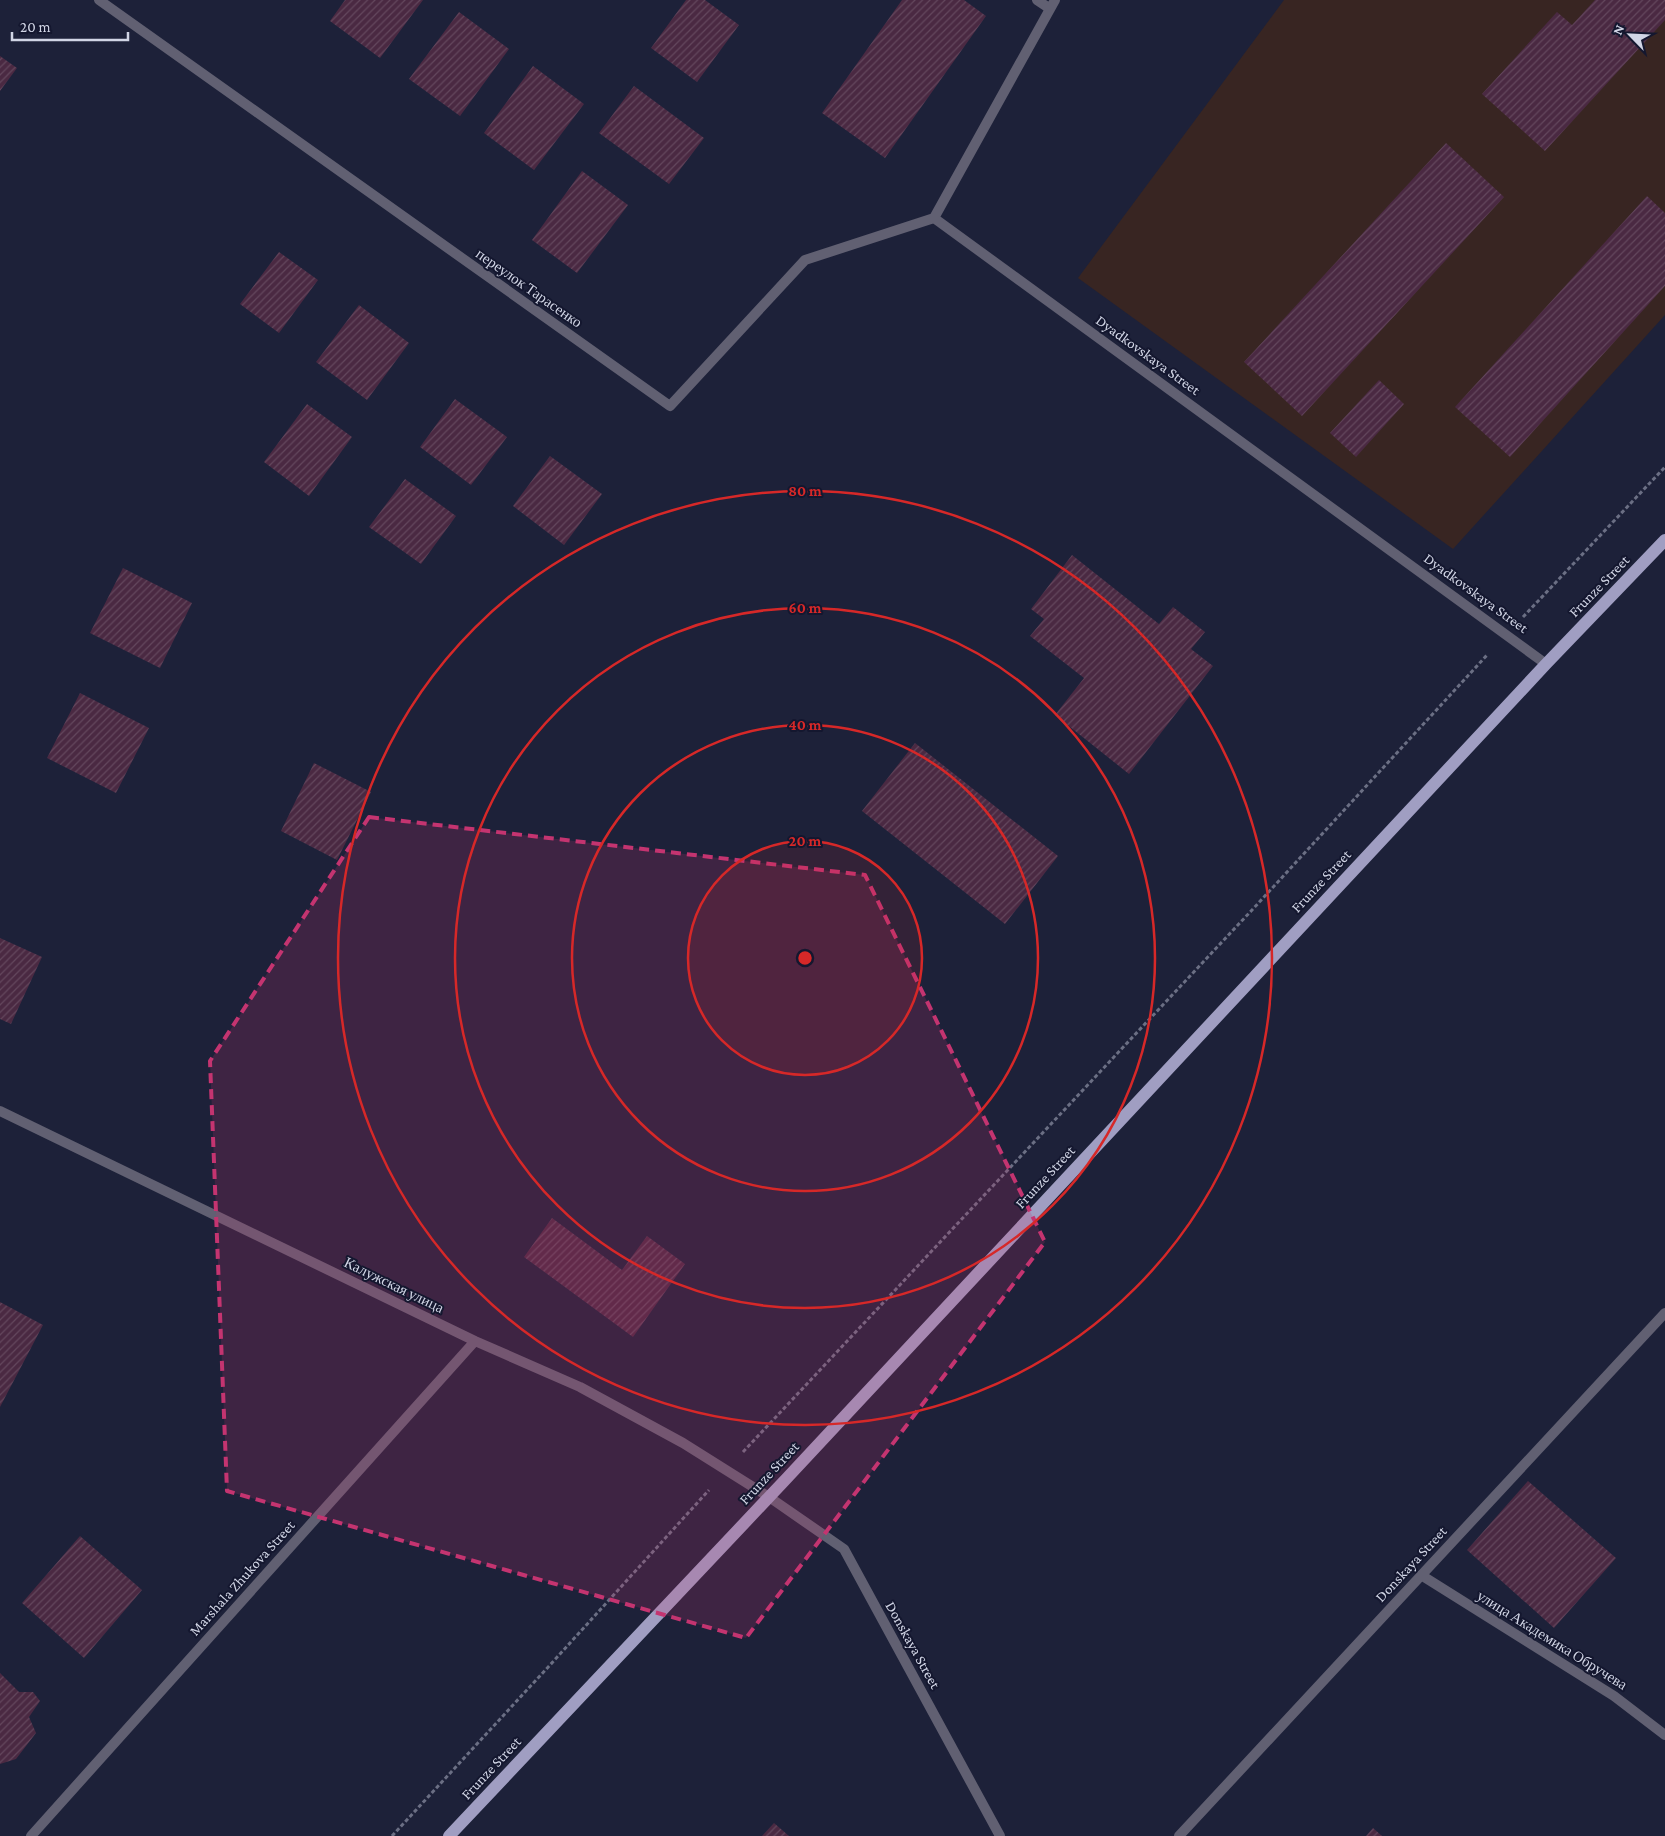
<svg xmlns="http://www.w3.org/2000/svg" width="1665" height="1836" font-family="'Crimson Pro',serif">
<defs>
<pattern id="building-hatch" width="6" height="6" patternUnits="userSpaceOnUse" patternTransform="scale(1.25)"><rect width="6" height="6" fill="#4a2942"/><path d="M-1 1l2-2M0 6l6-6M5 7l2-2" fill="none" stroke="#63475d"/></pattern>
</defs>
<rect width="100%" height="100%" fill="#1d2139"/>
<path fill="#382522" d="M1284,0H1665V315L1453,549L1078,278Z"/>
<path fill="url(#building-hatch)" d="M345,0H423L380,58L330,21Z
M686,0H705L739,25L697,82L651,48Z
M902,0H964L986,16L885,158L822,113Z
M1595,0H1665V20L1545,151L1482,94L1557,12L1572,25Z
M459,12L509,49L460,116L409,79Z
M0,56L17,68L0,91Z
M533,66L584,104L534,170L484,133Z
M634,86L704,138L669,184L599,133Z
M1446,143L1504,197L1302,416L1244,362Z
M582,171L628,205L577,273L532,240Z
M1647,196L1665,213V286L1510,457L1455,407Z
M279,252L318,280L279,333L240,304Z
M359,305L409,343L367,400L316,362Z
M1379,380L1404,404L1356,457L1330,433Z
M455,399L507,437L471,485L420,447Z
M307,404L352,437L309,496L264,462Z
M550,456L602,494L564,545L513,506Z
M405,479L456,516L421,564L369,527Z
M1072,555L1159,624L1173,607L1205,632L1191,649L1213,666L1129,774L1055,715L1084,678L1030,636L1044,619L1031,609Z
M123,568L192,603L160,668L90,633Z
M80,693L149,728L116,793L47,758Z
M915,743L1058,856L1005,924L862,811Z
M314,763L371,792L337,860L281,831Z
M0,938L42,957L11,1024L0,1019Z
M552,1218L622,1270L647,1236L685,1264L633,1337L524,1257Z
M0,1302L43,1325L0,1407Z
M1528,1481L1616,1558L1554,1628L1467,1550Z
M80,1536L142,1590L84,1658L22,1603Z
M0,1673L19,1692H33L40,1701L29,1717L36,1733L16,1759L0,1764Z
M774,1823L789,1836H762Z
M1373,1828L1382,1836H1366Z"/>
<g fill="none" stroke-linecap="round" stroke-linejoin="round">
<path stroke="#6b6f84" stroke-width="3" stroke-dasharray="4 2.5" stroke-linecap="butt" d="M1523,617L1665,467
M743,1452L1252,910L1488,654
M392,1836L550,1665L709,1490"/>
<path stroke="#616072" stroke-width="10" d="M99,0L670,406L805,260L934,218
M1037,0L1049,8
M1055,0L934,218L1546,664
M0,1111L475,1341L580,1387L683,1443L769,1497L844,1549L1000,1836
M1421,1575L1614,1696L1665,1735
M31,1836L475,1341
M1179,1836L1665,1313"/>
<path stroke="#a09ec2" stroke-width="12" d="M449,1836L787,1478L1546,664L1665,540"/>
</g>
<path fill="#c43470" fill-opacity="0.2" stroke="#c43470" stroke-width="4" stroke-dasharray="10 6" stroke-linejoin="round" d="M369,817L865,875L1045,1242L746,1638L227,1491L210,1061Z"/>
<circle cx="805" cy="958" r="117" fill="#d62828" fill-opacity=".12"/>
<g fill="none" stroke="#d62828" stroke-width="2.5">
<circle cx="805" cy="958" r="117"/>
<circle cx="805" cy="958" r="233"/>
<circle cx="805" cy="958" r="350"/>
<circle cx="805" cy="958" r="467"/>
</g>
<g text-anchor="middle" stroke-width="4" stroke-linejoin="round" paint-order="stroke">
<g font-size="15" fill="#d1d5e5" stroke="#14172f">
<text transform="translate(529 288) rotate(35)" y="5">переулок Тарасенко</text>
<text transform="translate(1148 355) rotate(36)" y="5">Dyadkovskaya Street</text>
<text transform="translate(1599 586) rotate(-46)" y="5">Frunze Street</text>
<text transform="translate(1476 593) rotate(36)" y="5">Dyadkovskaya Street</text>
<text transform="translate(1321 881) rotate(-47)" y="5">Frunze Street</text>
<text transform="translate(1045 1177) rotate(-47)" y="5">Frunze Street</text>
<text transform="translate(394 1285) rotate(26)" y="5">Калужская улица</text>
<text transform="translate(769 1473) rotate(-47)" y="5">Frunze Street</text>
<text transform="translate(1411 1564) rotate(-47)" y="5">Donskaya Street</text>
<text transform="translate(242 1578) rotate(-48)" y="5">Marshala Zhukova Street</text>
<text transform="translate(1552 1640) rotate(32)" y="5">улица Академика Обручева</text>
<text transform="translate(913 1645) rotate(61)" y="5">Donskaya Street</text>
<text transform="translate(491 1768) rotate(-47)" y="5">Frunze Street</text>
</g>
</g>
<circle cx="805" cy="958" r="8" fill="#d62828" stroke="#14172f" stroke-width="2.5"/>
<g font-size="15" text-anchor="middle" font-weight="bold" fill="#d62828" stroke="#14172f" stroke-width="4" stroke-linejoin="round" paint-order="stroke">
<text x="805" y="496">80 m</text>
<text x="805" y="613">60 m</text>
<text x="805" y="730">40 m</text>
<text x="805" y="846">20 m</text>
</g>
<g transform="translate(1630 35) rotate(294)" stroke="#14172f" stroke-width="4" paint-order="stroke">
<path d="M0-4L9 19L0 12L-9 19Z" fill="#d1d5e5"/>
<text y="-8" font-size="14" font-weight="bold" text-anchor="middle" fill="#d1d5e5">N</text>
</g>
<path d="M12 32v8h116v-8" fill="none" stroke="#d1d5e5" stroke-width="2.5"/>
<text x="20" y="32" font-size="15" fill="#d1d5e5" stroke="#14172f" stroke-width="4" paint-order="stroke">20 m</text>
</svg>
